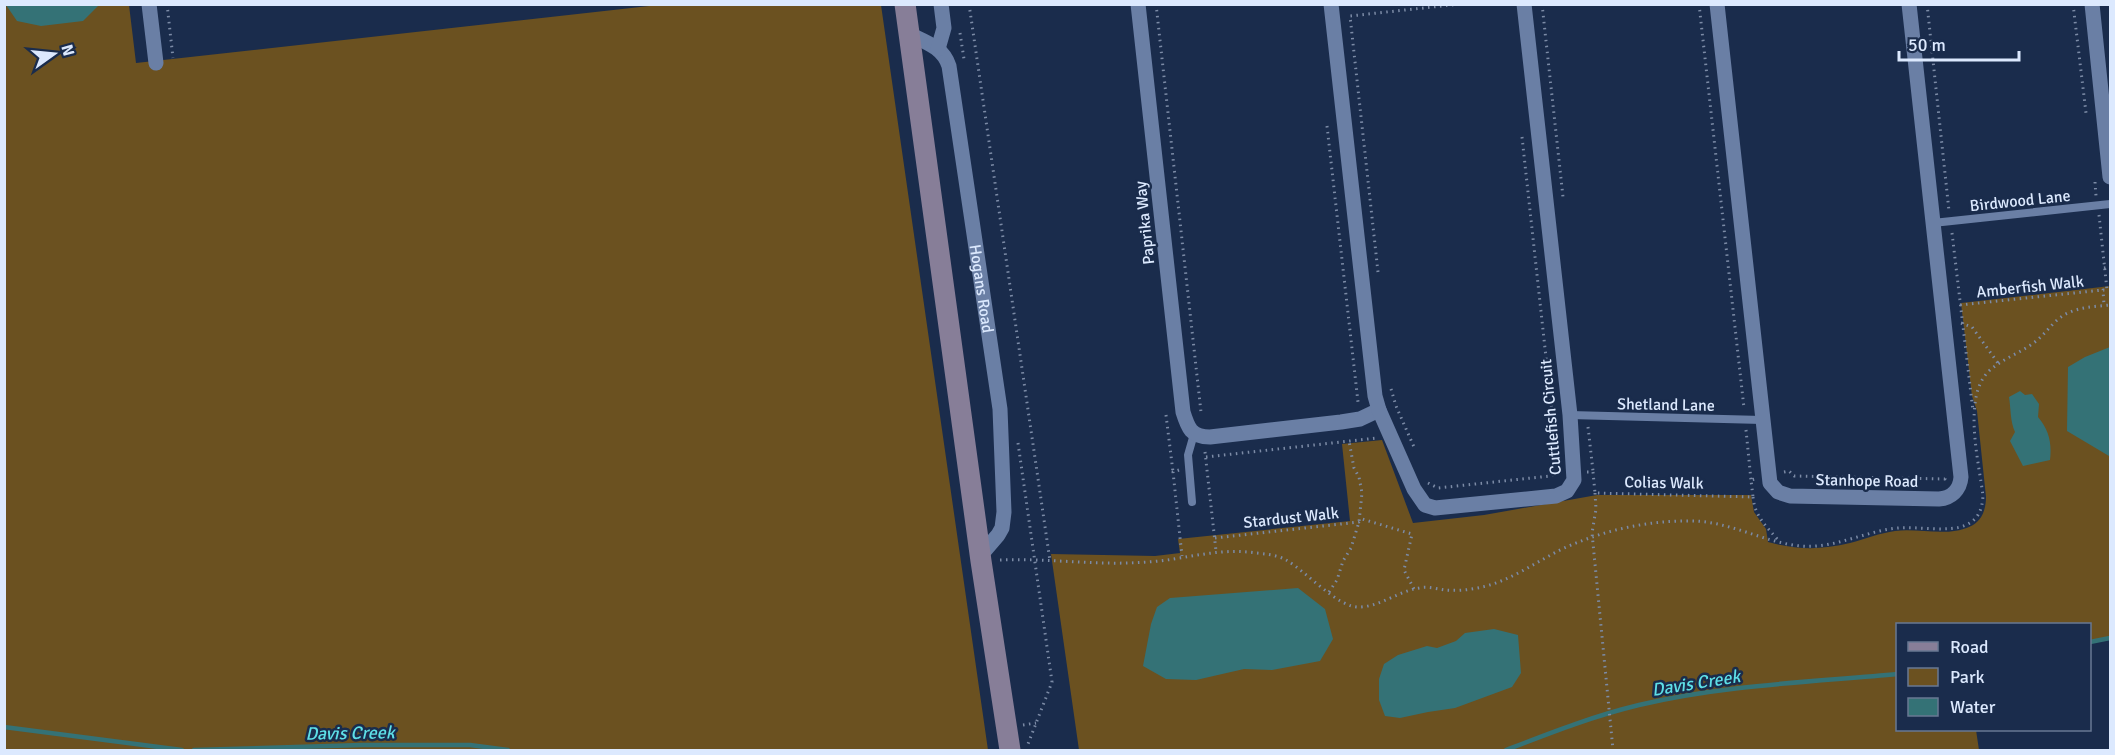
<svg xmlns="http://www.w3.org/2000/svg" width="2115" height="755" font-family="Signika,sans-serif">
<rect width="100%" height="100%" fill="#1a2c4c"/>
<path fill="#6b5120" d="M4,5H129L136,63L658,5H881L988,750H5Z
M2110,286V638L2090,642V624H1898V730H1976L1979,750H1079L1051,554L1155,556L1180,553L1178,539L1350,521L1342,444L1382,440L1413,523L1484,515L1597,495H1751L1754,512L1766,529L1768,542C1797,550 1821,550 1850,543C1865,539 1880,533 1895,531C1919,528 1947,537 1969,527C1982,522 1986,509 1986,497L1977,411L1972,396L1961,303Z"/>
<path fill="#347276" d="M6,5L99,4V5L83,21L41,26L17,21Z
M2110,347V456H2109L2067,431L2068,367L2085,357Z
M2020,391L2025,395L2032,394L2039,404L2038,417C2049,430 2052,443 2050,460L2023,466L2010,441L2015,432C2010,421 2011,409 2009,397Z
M1298,588L1325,609L1333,639L1320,661L1272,670L1244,669L1196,680L1166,679L1143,666L1151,624L1157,607L1170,598Z
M1494,629L1518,635L1521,673L1512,687L1455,708L1428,712L1400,718L1385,716L1379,700V679L1384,664L1398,655L1427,646L1437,648L1456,641L1465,633Z"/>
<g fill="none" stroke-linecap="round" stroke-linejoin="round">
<path stroke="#347276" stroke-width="4.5" d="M2090,642L2110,638
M4,727L182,750
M194,750L362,745H470L508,750
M1506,750C1550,733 1593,716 1639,705C1723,685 1812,682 1898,674"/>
<path stroke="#7c8ba6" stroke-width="3" stroke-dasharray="1.5 4.5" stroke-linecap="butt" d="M167,4L173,58
M969,4L1050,561
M1156,4L1201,412
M1542,4L1563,197
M1699,4L1744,408
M1927,4L1949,211
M2073,4L2086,113
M960,33L964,59
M1327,126L1358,402
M1522,137L1555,440
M2095,182L2096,196
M2099,215L2107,290H2103L2104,305
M1952,233L1973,411
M2104,268L2110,267
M1378,272L1350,16L1460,4
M1960,305L2103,290
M1961,323L1972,327L1998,363
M1391,389L1396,406L1414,447
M1166,415L1173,472
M1588,427L1593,471
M1746,430L1751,480
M1018,443L1052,682L1028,744
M1205,452L1216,551
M1206,457L1377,438
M1179,470L1173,472L1182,556
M1587,472H1593L1595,493L1753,497L1751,480L1755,479
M1784,472L1789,471L1794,476L1945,479L1944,477
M1428,483L1438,488L1550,476L1558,473V471
M1595,493L1596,509L1592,533L1613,750
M1753,497C1755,517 1766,526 1779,541
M1215,538L1359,522L1362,519L1412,534L1404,570L1414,589
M1000,560C1049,558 1098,566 1147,562C1184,560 1218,547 1256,553C1265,554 1278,555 1286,560C1306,571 1339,609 1360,607C1381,606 1399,591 1419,588C1428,586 1437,589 1445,590C1457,591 1470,590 1482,587C1510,581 1536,562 1562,549C1604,530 1648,520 1694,521C1731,522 1766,543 1801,546C1834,549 1865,531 1898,528C1918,526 1948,533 1966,525C1979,519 1982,509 1983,496C1979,462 1962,397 1989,371C2002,359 2018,354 2032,344C2041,338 2047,330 2055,322C2070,307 2091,307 2110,305
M1329,592L1337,580L1343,561L1351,548L1359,522L1362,493L1359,477L1354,468L1349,441
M1023,725L1036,723"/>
<path stroke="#6a7fa5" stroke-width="8" d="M1933,223L2110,204
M1570,415L1762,420
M1192,502L1188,455L1194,434"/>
<g stroke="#6a7fa5" stroke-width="15">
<path d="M149,4L156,63"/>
<path d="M1138,4L1183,412C1188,428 1191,437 1210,437L1341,422L1360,419L1379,410"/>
<path d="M1331,4L1375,396L1379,410L1414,489L1425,505L1435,508L1556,496L1567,491L1574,480L1570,415L1524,4"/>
<path d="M1717,4L1770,483L1778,492L1790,496L1939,499C1951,498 1960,490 1961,477L1909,4"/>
<path d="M2092,4L2110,177"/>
<path id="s1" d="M909,34C925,42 943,47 949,66L1000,409L1004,512L1002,528L998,535L980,556"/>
<path d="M938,49L944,28L941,4"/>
</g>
<path stroke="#877e98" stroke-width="21" d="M905,4L981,561L1010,750"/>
</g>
<g text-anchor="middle" stroke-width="5" stroke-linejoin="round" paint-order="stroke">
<g font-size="16" fill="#dce9fe" stroke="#1a2c4c">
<text transform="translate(2020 200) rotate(-6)" y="6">Birdwood Lane</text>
<text transform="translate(1144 223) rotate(-96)" y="6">Paprika Way</text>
<text transform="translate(2030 286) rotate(-6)" y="6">Amberfish Walk</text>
<text dy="6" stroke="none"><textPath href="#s1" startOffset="278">Hogans Road</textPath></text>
<text transform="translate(1666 404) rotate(1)" y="6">Shetland Lane</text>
<text transform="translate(1550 417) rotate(-95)" y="6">Cuttlefish Circuit</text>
<text transform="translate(1867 480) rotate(1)" y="6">Stanhope Road</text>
<text transform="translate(1664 482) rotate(1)" y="6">Colias Walk</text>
<text transform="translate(1291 517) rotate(-6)" y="6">Stardust Walk</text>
</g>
<g font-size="18" font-style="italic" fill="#5edfe7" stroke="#1a2c4c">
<text transform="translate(1696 683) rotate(-9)" y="6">Davis Creek</text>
<text transform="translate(350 733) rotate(-1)" y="6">Davis Creek</text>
</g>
</g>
<rect width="2115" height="755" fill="none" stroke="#dce9fe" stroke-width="12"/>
<rect x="1896" y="623" width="195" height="108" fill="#1a2c4c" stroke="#687893" stroke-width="1.5"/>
<rect x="1908" y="642" width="30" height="9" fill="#877e98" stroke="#687893" stroke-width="1.5"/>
<text x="1950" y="653" font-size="18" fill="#dce9fe">Road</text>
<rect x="1908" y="668" width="30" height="18" fill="#6b5120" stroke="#687893" stroke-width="1.5"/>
<text x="1950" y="683" font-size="18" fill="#dce9fe">Park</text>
<rect x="1908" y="698" width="30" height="18" fill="#347276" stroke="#687893" stroke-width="1.5"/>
<text x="1950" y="713" font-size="18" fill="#dce9fe">Water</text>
<g transform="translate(54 54) rotate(75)" stroke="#1a2c4c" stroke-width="4.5" paint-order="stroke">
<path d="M0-4.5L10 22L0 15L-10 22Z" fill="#dce9fe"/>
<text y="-9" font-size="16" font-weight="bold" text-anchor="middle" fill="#dce9fe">N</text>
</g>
<path d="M1899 51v9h120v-9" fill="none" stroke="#dce9fe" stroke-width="3"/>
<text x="1908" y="51" font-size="18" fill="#dce9fe" stroke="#1a2c4c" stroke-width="4.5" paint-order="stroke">50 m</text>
</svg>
